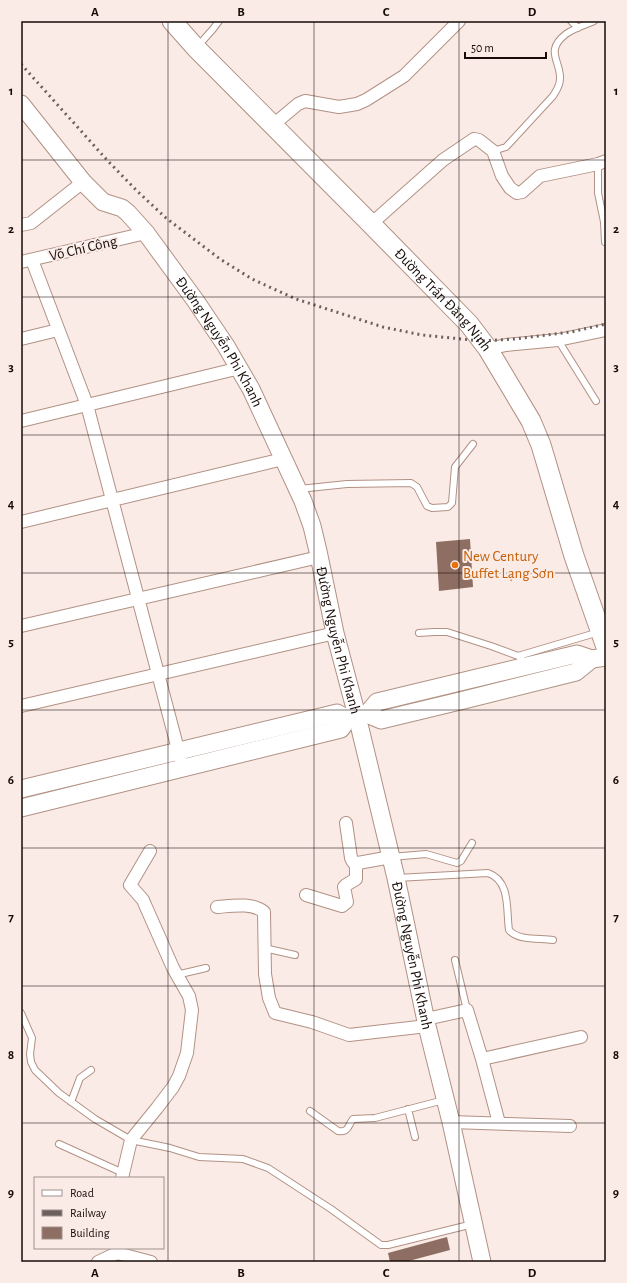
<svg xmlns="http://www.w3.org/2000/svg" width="627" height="1283" font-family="'Alegreya Sans',sans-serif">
<rect width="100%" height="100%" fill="#faebe6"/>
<path fill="#8e6e62" d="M470,539L473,587L439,591L436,542Z
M447,1237L450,1250L405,1262H390L388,1253Z"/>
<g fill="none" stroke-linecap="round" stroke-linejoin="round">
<g stroke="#b29184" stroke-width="8">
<path id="lane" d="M571,21L578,28
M197,47L213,29L219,21
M493,151L506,147L553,96C556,91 560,86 560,79C561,61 544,51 566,34C574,28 585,25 594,21
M598,164V193L604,222L605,242
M558,340L596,401
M299,489L347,484L411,483L417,487L427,506L432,508L448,507L452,503L455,467L473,444
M419,633L434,632H447L491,646L518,656L526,663
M518,656L599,632
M391,857L426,854L457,863L461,861L472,843
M397,878L488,873C511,881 506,910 509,930C518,941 539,938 553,940
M264,948L295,955
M455,960L467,1010
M176,975L206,968
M21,1013L32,1038L30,1054L31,1062L35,1070L59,1093L95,1119L131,1140L170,1148L199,1157L243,1159L268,1168L331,1209L381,1245H388L473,1224
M71,1102L80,1078L91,1070
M408,1109L415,1137
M310,1111L338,1131C349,1133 348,1125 353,1119L375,1118L444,1100
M59,1144L123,1173"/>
</g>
<g stroke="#b29184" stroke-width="14">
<path id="street" d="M273,125L298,104L305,101L339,107L357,104L366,100L404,76L459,21
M371,224L443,160L474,139L479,140L493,151L502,176L510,188L517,193L522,192L540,176L598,164L606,161
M21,225L31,223L83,182
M32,260L87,405L180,757
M21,262L146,233
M21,339L58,330
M488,349L506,345L558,340L606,330
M21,421L240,368
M21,522L283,459
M21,626L319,557
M21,706L335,633
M346,823L351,858L353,862L358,863L391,857
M306,895L342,906L347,902L344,887L346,885L356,879V863
M217,907C231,906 252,902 264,912L265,974L269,998L275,1013L312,1022L349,1035L427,1026
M426,1019L467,1010L482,1059L499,1123
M482,1059L581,1037
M451,1122L570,1126
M122,1178L131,1140L157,1108L173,1087L179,1076L187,1053L192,1010L189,996L173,968L146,907L143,900L130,885L150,851
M98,1262L117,1253L151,1262"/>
</g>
<g stroke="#b29184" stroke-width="19">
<g id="secondary">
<path id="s1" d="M21,104L83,182L103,202L122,208L128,213L146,233L195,300L226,346L251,389L303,501L312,526L318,551L335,633L357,716L396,878L427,1026L451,1122L482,1262"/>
<path d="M367,714L381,720L464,700L576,672L592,659"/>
<path d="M21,789L337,713L348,719L367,714L377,702L577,654L592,659L606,657"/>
<path d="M21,808L341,729L348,719"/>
</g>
</g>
<g stroke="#b29184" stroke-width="21">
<g id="primary">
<path id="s2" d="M172,21L196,48L371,224L469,324L488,349L531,421L541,445L574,556L606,647"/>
</g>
</g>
<use href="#lane" stroke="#fff" stroke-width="6"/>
<use href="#street" stroke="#fff" stroke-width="12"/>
<use href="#secondary" stroke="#fff" stroke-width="17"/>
<use href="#primary" stroke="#fff" stroke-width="19"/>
<path stroke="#6c605c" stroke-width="3" stroke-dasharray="2 4" stroke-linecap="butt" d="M21,64L107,160L136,190L166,218L220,259L252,279L296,299L383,327L422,335L481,341L514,339L571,332L606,324"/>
</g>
<path fill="none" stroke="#160b07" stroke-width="1" stroke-opacity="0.55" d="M168,21V1262M314,21V1262M459,21V1262M21,160H606M21,297H606M21,435H606M21,573H606M21,710H606M21,848H606M21,986H606M21,1123H606"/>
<circle fill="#e8710a" stroke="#faebe6" stroke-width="1.5" cx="455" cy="565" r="4"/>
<g text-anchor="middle" stroke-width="4" stroke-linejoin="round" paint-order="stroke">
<g font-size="15" fill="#160b07" stroke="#faebe6">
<text transform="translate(83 248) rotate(-13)" y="5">Võ Chí Công</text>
<text dy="5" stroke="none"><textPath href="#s2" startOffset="389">Đường Trần Đăng Ninh</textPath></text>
<text dy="5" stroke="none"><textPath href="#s1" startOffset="314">Đường Nguyễn Phi Khanh</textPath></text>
<text dy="5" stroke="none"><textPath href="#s1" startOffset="638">Đường Nguyễn Phi Khanh</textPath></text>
<text dy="5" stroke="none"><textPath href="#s1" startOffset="962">Đường Nguyễn Phi Khanh</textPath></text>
</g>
<g font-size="15" fill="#c56008" stroke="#faebe6" text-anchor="start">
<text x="463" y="561">New Century<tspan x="463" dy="17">Buffet Lạng Sơn</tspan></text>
</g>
</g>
<rect width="627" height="1283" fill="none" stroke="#faebe6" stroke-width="44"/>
<rect x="34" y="1177" width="130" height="72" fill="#faebe6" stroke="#9f918d"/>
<rect x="42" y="1190" width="20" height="6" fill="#ffffff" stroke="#9f918d"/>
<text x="70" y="1197" font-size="12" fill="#160b07">Road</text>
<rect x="42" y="1210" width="20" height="6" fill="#6c605c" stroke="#9f918d"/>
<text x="70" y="1217" font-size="12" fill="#160b07">Railway</text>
<rect x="42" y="1227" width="20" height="12" fill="#8e6e62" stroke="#9f918d"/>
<text x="70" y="1237" font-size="12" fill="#160b07">Building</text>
<path d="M465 52v6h81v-6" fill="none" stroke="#160b07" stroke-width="2"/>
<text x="471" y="52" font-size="12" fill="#160b07" stroke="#faebe6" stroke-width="3" paint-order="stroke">50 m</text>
<rect x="22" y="22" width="583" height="1239" fill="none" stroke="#160b07" stroke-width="1.5"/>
<g font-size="13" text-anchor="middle" font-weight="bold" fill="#160b07">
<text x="95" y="16">A</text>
<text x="241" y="16">B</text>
<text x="386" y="16">C</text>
<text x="532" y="16">D</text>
<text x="11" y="95">1</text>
<text x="616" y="95">1</text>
<text x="11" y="233">2</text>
<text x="616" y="233">2</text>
<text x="11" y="371">3</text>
<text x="616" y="371">3</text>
<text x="11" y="508">4</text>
<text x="616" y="508">4</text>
<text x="11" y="646">5</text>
<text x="616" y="646">5</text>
<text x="11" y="784">6</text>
<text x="616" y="784">6</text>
<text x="11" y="921">7</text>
<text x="616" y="921">7</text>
<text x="11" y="1059">8</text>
<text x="616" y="1059">8</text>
<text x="11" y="1197">9</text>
<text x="616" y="1197">9</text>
<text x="95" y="1277">A</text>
<text x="241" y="1277">B</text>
<text x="386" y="1277">C</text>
<text x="532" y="1277">D</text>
</g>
</svg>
